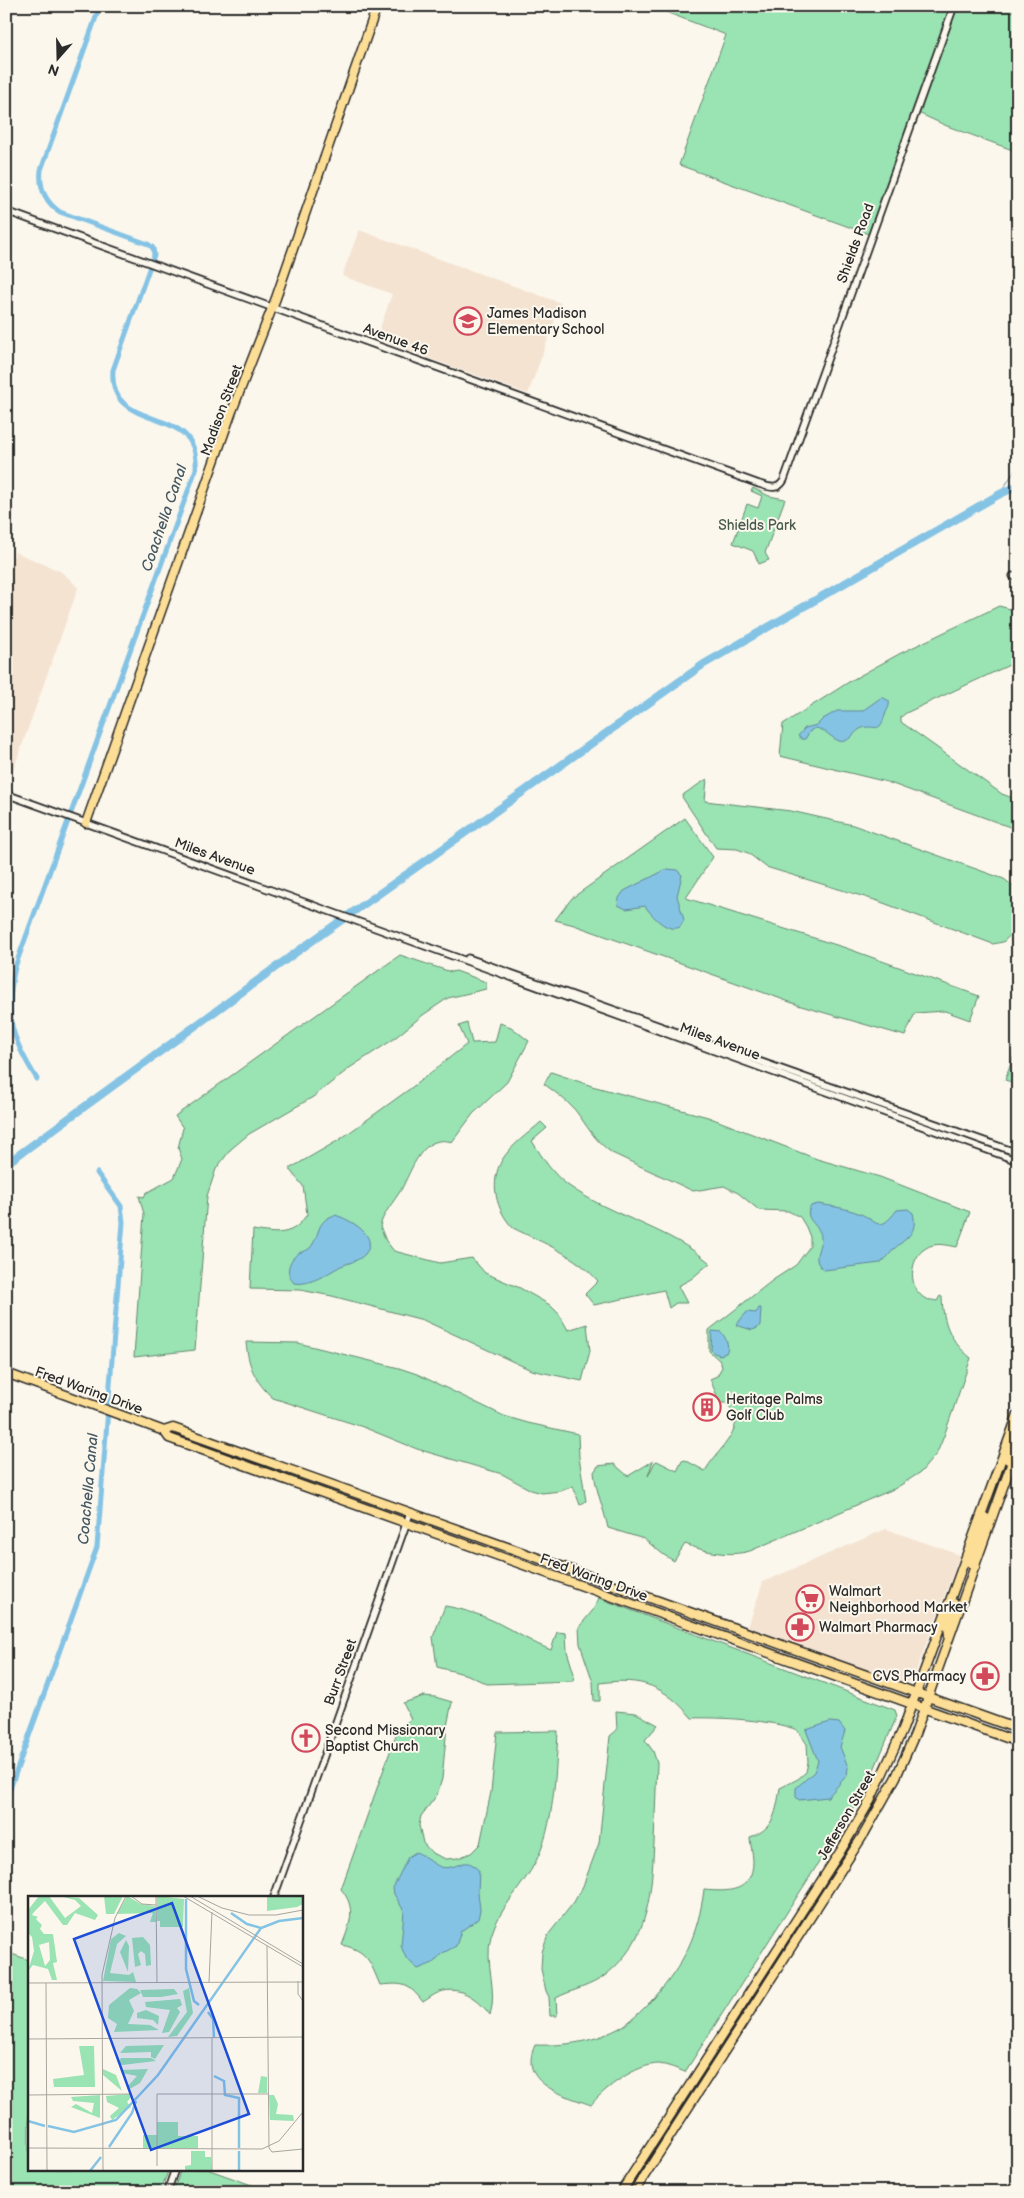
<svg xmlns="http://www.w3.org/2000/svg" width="1024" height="2198" font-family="'Balsamiq Sans',sans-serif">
<rect width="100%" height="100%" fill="#fbf7ec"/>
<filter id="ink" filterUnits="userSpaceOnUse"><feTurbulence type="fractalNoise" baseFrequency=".02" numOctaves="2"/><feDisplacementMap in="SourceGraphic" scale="10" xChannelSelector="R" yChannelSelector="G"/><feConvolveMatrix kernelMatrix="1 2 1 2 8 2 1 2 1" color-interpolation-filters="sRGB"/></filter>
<g filter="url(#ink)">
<path fill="#f5e3d2" d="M359,230L561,303L528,394L376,339L392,294L342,276Z
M15,552L60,571L71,580L78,588L8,785H6V563L11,565Z
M886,1529L960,1555L913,1679L905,1683L748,1627L763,1582Z"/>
<path fill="#9ae3b2" stroke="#62876e" d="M650,6H1002L1018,12V152L947,126L916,112L871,235L679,165L726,35Z
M753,488L769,496L785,499L765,553L769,560L759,564L753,551L733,543L747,504L758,508L762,496L751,491Z
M999,606L1018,611V661L906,713L901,717V722L1002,794L1018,800V830L887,782L780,756L783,724L852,680L899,654Z
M707,779L705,801L791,811L853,825L1004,879L1018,890V928L1003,942L993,944L878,901L766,867L748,853L737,849L716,848L682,797L684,794Z
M685,818L713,857L686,898L846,948L979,996L970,1020L945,1011L915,1013L905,1036L801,1006L574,925L555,920L572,898Z
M400,955L451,972L456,971L486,982V989L448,998L423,1015L391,1041L351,1067L313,1097L249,1134L231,1149L216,1169L207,1196L195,1350L134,1357L144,1214L139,1196L144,1197L146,1193L174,1178L182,1159L178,1148L183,1128L175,1116Z
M467,1023L472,1043L495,1042L500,1023L511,1027L529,1041L507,1082L473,1114L452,1142C422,1133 412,1170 401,1190C393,1203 384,1212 380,1226L386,1241L394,1251L440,1263L472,1258L485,1273L520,1288L550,1305L559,1314L568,1330L587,1324L590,1351L582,1381L531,1370L423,1320L332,1296L300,1290L250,1289L253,1230C277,1234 293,1237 307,1214L303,1186L289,1169L339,1140L411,1088L467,1044L459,1026Z
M1018,1043V1084L1005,1080Z
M551,1072L592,1086L708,1117L817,1159L880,1177L970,1212L957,1247C947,1245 935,1242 926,1248C909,1258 907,1289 926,1299C929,1300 934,1300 937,1301L940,1296L942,1297C943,1323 950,1341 971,1358L944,1436L937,1453L921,1472L896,1488L750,1551C728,1557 706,1552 685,1544L674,1561L664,1555L644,1539L608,1528C604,1509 596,1492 594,1472L598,1466L614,1464L628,1476L653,1461L648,1476L655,1462L657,1461L677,1471L682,1461L685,1460L705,1471C716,1452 734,1440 737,1417L727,1403H720L710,1379L717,1376L722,1367L720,1361L709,1351V1330L773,1280L796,1265L810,1246V1237L806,1227L800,1217L788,1211L759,1210L738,1193L724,1186L693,1191L612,1153C593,1139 588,1127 575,1110C566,1100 555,1092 544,1084Z
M541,1122L547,1128L532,1141C543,1158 552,1174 569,1186C613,1217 669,1228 710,1263L691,1279L678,1286L687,1303H676L669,1308L664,1290L594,1305L585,1294L598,1281C576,1255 543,1243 513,1228C496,1210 489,1183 502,1160C511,1145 529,1133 541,1122Z
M246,1342L298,1343L399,1368L417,1374L504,1416L528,1423L578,1434L579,1457L586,1501L580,1505L573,1486L561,1491L542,1493L531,1490L502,1474L417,1449L363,1427L273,1398C255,1382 248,1365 246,1342Z
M599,1598L895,1710L897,1716L870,1779L846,1820L685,2072C677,2069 668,2065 659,2064C637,2064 604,2088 591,2105C564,2095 517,2084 535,2045C565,2046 596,2042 623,2026C634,2019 645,2007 654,1998C684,1965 698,1934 704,1890C727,1892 753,1893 753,1861C753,1853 750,1844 750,1837C775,1829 776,1811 780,1788L798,1779L806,1772L808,1762L807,1744L797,1730C774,1720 718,1717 692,1718C664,1686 643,1677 600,1683V1701H594L593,1682L580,1644L579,1627L593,1610Z
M445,1606C463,1609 482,1615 498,1623C516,1632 532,1643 551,1650L557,1632L566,1633L567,1651L574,1674L573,1681L487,1684L468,1675L437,1667L433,1637Z
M424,1696L435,1697L452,1702L447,1726L442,1779L437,1795L421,1816L419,1825L423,1843L432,1853L446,1859L458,1858L471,1853L480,1844L491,1792L497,1732L558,1731C556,1769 554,1827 536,1861C523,1887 499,1908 491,1936C484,1963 498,1990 490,2015C479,2000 461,1985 440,1992C434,1994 428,1999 423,2002C408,1983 404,1983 380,1985C370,1962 368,1951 342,1945C350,1924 357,1908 341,1889L396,1735L404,1724L411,1719L403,1703Z
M616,1711L636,1713L658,1725L645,1740L653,1751L657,1763C656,1790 655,1816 654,1843C651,1894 650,1938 607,1974C591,1987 573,1989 556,1998L557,2016H550L549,1997L546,1991L541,1969L542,1952L548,1935L574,1902L583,1886L599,1843L610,1736L617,1730Z
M6,1952L29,1960V2169H169L160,2192H6Z
M181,2169H207L271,2192H173Z"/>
<path fill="#85c3e5" stroke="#61869b" d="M882,697L889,701C890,707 887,709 885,715C879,735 876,724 862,728C854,731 849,744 839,741C830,737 825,729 815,728L810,731L805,739H802L798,736L805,728L817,725L823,719L837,711H862Z
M667,869L677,870L682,875L677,896L684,920L680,927C667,933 652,916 645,906L626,909L618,905L619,898L624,891Z
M818,1204C831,1206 845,1208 858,1213C877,1219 877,1236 897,1210L908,1209L913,1213C918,1234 907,1237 894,1249C889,1254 887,1259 880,1263L824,1270C810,1259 821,1250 821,1237C820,1224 802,1220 811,1206Z
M335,1215C349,1219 381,1236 365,1254C359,1261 348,1263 341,1266C328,1273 310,1286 294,1283C286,1274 287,1264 296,1255C300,1251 306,1252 310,1248C321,1235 315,1221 335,1215Z
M759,1308H761L760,1325L758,1328L752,1330L736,1325L747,1312L756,1313Z
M712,1331L721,1332C726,1338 730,1346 726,1353L720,1355L714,1353L711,1350Z
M830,1722L839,1723L845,1731L840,1747L848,1767L847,1775L828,1797L799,1800L796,1797V1788L814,1772L818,1761L806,1730Z
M416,1852C426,1856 432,1864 441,1867C458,1871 465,1853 479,1871L478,1892L480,1910L478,1919L461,1931L456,1946L441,1954L433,1963L418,1969L406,1958L401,1946L404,1911L394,1894L393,1888L408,1857Z"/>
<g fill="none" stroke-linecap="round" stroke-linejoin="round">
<path stroke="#61869b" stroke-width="1" d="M1000,494L1018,465"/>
<path stroke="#85c3e5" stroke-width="5" d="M37,1079C11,1038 4,1016 15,967L196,469C200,400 108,437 113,370L154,255L153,248L148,244L60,212C45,202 39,188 41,170L100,6
M6,1800L97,1547L123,1222L121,1206L97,1173"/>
<path stroke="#85c3e5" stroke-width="8" d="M6,1164L298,951L704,664L1000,494L1018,486"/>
<g stroke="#2b2b2b" stroke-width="9">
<path id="minor" d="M6,211L759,484C769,487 778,491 784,480L954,6
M1013,576L1018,578
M6,794L1018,1161
M468,958L1018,1153
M274,1897L410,1513
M167,2192L175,2169"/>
</g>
<g stroke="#2b2b2b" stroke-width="11">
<path id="major" d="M86,823L232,411L276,298L377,6
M6,1373L164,1431L169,1438L1018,1742
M164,1431L173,1428L1018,1729
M1012,1462L1008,1460V1456L1016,1433
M975,1567L970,1563L985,1517
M949,1636L948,1625L955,1604L950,1601
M621,2192L840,1852L870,1801L903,1729L1018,1414
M634,2192L864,1834L896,1777L915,1734L1018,1445"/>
</g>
<use href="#minor" stroke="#fbf7ec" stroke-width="5.5"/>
<use href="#major" stroke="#fdde96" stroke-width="8"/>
</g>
</g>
<defs>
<g id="school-ring" transform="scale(1.4375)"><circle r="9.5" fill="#fbf7ec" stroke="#d1495b" stroke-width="1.5"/><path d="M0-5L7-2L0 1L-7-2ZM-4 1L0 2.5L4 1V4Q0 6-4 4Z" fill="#d1495b"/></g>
<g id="building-ring" transform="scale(1.4375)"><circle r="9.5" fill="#fbf7ec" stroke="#d1495b" stroke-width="1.5"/><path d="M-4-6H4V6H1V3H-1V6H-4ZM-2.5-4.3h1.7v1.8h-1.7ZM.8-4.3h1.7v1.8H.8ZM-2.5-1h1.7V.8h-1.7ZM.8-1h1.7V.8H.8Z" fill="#d1495b"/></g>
<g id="supermarket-ring" transform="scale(1.4375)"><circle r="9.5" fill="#fbf7ec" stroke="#d1495b" stroke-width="1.5"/><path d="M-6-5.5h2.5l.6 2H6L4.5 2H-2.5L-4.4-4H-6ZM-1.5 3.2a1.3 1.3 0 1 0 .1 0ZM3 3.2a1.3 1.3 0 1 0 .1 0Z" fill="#d1495b"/></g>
<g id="pharmacy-ring" transform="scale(1.4375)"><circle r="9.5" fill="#fbf7ec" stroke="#d1495b" stroke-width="1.5"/><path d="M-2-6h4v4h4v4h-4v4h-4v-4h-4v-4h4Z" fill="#d1495b"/></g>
<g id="church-ring" transform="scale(1.4375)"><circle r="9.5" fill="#fbf7ec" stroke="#d1495b" stroke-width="1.5"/><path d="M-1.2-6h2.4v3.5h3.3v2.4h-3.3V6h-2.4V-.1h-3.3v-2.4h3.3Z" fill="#d1495b"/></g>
</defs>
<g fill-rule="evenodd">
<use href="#school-ring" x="468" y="321"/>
<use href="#building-ring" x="707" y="1407"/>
<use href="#supermarket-ring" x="810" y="1599"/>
<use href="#pharmacy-ring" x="800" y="1627"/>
<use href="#pharmacy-ring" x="985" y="1676"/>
<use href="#church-ring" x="306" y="1738"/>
</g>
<g text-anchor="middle" stroke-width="4" stroke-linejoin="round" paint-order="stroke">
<g font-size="14" fill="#2b2b2b" stroke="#fbf7ec">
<text transform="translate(855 243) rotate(-70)" y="5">Shields Road</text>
<text transform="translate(396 339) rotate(20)" y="5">Avenue 46</text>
<text transform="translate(221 410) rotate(-70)" y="5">Madison Street</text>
<text transform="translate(215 856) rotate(20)" y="5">Miles Avenue</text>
<text transform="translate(720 1041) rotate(20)" y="5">Miles Avenue</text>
<text transform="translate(89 1390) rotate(20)" y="5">Fred Waring Drive</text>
<text transform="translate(594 1577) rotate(20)" y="5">Fred Waring Drive</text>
<text transform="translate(340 1672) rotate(-70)" y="5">Burr Street</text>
<text transform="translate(846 1815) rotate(-60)" y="5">Jefferson Street</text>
</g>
<g font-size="14" fill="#2b2b2b" stroke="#fbf7ec" text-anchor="start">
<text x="487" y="318">James Madison<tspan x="487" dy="16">Elementary School</tspan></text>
<text x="726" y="1404">Heritage Palms<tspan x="726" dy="16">Golf Club</tspan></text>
<text x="829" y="1596">Walmart<tspan x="829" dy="16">Neighborhood Market</tspan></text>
<text x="819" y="1632">Walmart Pharmacy</text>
<text x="966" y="1681" text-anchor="end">CVS Pharmacy</text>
<text x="325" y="1735">Second Missionary<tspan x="325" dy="16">Baptist Church</tspan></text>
</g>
<g font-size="14" fill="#47594d" stroke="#fbf7ec">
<text x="757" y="530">Shields Park</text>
</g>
<g font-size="15" font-style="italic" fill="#465963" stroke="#fbf7ec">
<text transform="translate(164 518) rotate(-71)" y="5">Coachella Canal</text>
<text transform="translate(88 1489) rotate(-85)" y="5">Coachella Canal</text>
</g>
</g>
<g transform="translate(28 1896)">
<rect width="275" height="275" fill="#fbf7ec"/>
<path d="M11,0H21L37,22L53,10L47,4L32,0L51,2L70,19L67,24L47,17L39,29H35L17,5L6,16L4,19L10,21L8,23L14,29L12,33L16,38H25L29,66L25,67L29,84H24L20,73L5,69L0,75L6,55L4,41L0,37V14ZM21,46L22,64L17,70L11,49ZM95,0L86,18H78L76,0ZM99,0L113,8L127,10L128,26H122L125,17L89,18ZM129,0L156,3L155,31H132V25H129ZM275,0V8L269,11L239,15V0ZM91,37L98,40L89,48L82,77L101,79L105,76L108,86L75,85L83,43ZM115,41L122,49L123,69L118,70L117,58L113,55L110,58L113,69L107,71L104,42ZM98,44L101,50L100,76L92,56ZM102,92L109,93L113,97L101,104L106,115L100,128L122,129L131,134L86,136L89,128L80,122L81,109ZM161,92L165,117L149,140L140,141L159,116L155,95ZM146,93L150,98L133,101H115L112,94ZM152,103L154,109L149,112L152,116L141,136L134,137L142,114L118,111L117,106ZM118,114L131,120L130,129L125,124L109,122V117ZM136,149L127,163L123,161V156L92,157L98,150ZM51,150H66L67,191H26L25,183L56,179ZM93,162H123L128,165L94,169L90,167ZM75,173L88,179L94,195L75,179ZM120,173L112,187L100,194L99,191L109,180L94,177V174ZM233,180L239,181V197H230ZM101,198L103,201L99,206L103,211L84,224L82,220L91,212L79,206L78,200ZM72,199V222L43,211L48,208L64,217L66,207L45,205L43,201ZM241,199H246L250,208L248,218L265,219L266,225L242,224ZM129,226H150V240H170V253L115,252V239H129ZM163,255H177V261H183L184,275H157V270L163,269Z" fill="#9ae3b2" fill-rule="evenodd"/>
<path fill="none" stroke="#85c3e5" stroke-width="2.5" d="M158,3V73L166,105L171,109M203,17L219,28L233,32M180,116L185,123L186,142M186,180L196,185L197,199L211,202V252M0,225L17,230M20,230L46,236L88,224L130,179L233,32L251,25L275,22M81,251L104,217L108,205M211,255V275M62,275L73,261"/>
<path fill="none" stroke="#a8a59f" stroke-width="1" d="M103,0L114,8L128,9M128,0L129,87M155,0L275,71M162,0L275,68M169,0L194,12L221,19H248L275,14M239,50L241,252M270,85V98L275,105M181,86L184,16M0,87L275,86M18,87L19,275M184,142V275M0,143L275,141M0,199L104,198M0,252L234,253L251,245L275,216M241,252L244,256L275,253M129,270V198H240M75,275L74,79L87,22L98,0"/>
<path fill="#1d4ed8" fill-opacity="0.15" stroke="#1d4ed8" stroke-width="2.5" d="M144,7L221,218L123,254L46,43Z"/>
<rect width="275" height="275" fill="none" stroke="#2b2b2b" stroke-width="2.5"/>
</g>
<rect width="1024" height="2198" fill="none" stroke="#fbf7ec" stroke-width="25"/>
<rect x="12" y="12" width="999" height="2173" fill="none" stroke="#2b2b2b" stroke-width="2" filter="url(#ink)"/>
<g transform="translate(58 58) rotate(200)" stroke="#fbf7ec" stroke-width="4" paint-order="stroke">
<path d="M0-4L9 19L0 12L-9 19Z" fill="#2b2b2b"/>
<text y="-8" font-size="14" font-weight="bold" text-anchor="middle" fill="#2b2b2b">N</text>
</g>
</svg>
